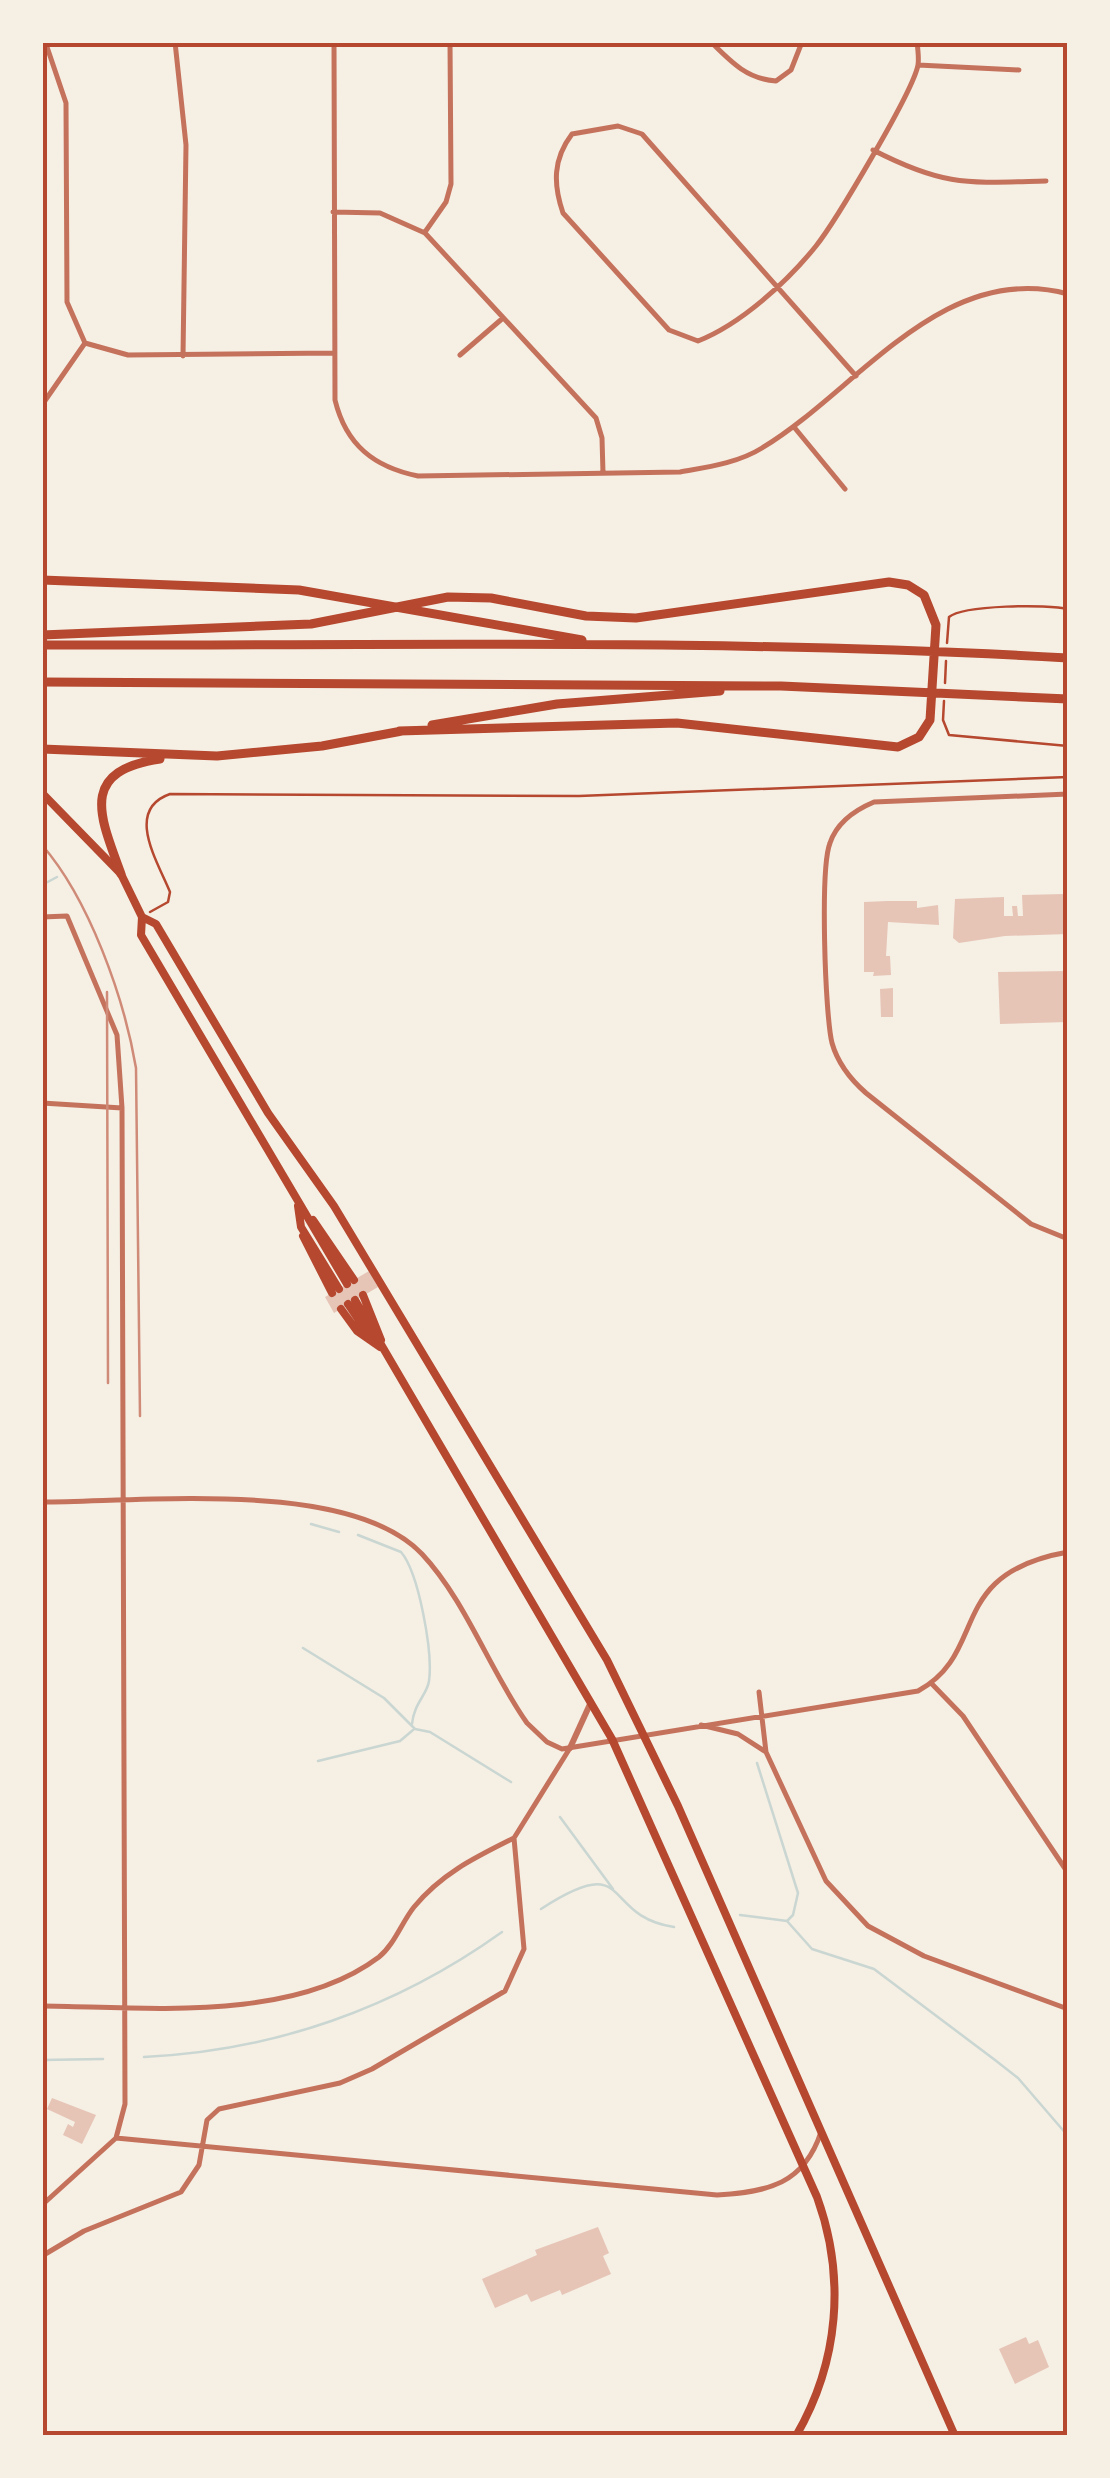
<svg xmlns="http://www.w3.org/2000/svg" width="1110" height="2478" font-family="'DejaVu Sans',sans-serif">
<rect width="100%" height="100%" fill="#f6efe4"/>
<g fill="none" stroke-linecap="round" stroke-linejoin="round">
<path stroke="#c9d6d2" stroke-width="2.5" d="M42,885L57,877
M311,1524L339,1532
M358,1535L401,1552C419,1573 433,1653 429,1681C427,1695 414,1703 412,1724
M303,1648L384,1698L415,1729L430,1732L511,1782
M318,1761L400,1741L413,1730
M757,1763L798,1893L793,1915L787,1921
M560,1817L613,1889
M541,1909C634,1849 600,1916 674,1927
M740,1915L787,1921L812,1949L874,1969L995,2060L1018,2078L1068,2136
M144,2057C274,2051 396,2008 502,1932
M42,2060L103,2059"/>
</g>
<path fill="#e6c5b7" d="M1064,882H1068V934L1005,936L959,943L953,938L955,899L1004,897V916H1013L1012,906H1017L1018,916H1023L1022,895L1064,894Z
M887,901H917V908L938,905L939,925L888,922L886,956H890L891,975L873,976L874,972H864V902Z
M1068,971V1022L1000,1024L998,972Z
M893,988V1017H881L880,989Z
M369,1271L378,1287L334,1313L325,1297Z
M52,2098L96,2115L82,2144L63,2135L68,2124L73,2127L75,2122L47,2109Z
M598,2227L609,2253L603,2256L611,2274L562,2295L560,2290L531,2302L527,2294L495,2308L482,2279L537,2255L535,2250Z
M1026,2337L1029,2344L1038,2340L1049,2367L1015,2384L999,2349Z"/>
<g fill="none" stroke-linecap="round" stroke-linejoin="round">
<path stroke="#b5482f" stroke-width="2.5" d="M947,643L949,617C963,605 1048,604 1068,609
M945,683L946,661
M944,701L943,720L949,735L1068,746
M150,912L168,902L170,892C158,862 124,810 170,794L579,796L1068,777"/>
<path stroke="#c5725c" stroke-width="5" d="M175,42L186,145L183,356
M334,42L335,400C346,445 374,467 418,476L680,472C708,467 738,463 762,448C857,391 942,260 1068,294
M711,42C731,62 747,79 776,81L791,70L802,42
M46,44L66,103L67,302L85,343L128,355L335,353
M918,65L1019,70
M873,150C945,187 968,183 1046,181
M333,212L380,213L425,233L596,418L602,438L603,473
M425,232L446,202L451,184L450,42
M460,355L503,318
M856,376L642,134L618,126L572,134C553,159 553,184 563,213L669,330L698,341C741,324 787,282 816,246C835,222 913,92 918,65C919,59 918,50 917,42
M42,405L85,343
M794,427L845,489
M1068,794L874,802C855,810 837,822 830,843C820,868 825,1015 832,1043C838,1064 850,1079 866,1093L1031,1224L1068,1239
M42,917L67,916L117,1035L122,1108L125,2104L116,2138
M42,1103L122,1108
M42,1502C142,1502 350,1478 422,1554C466,1601 490,1671 527,1723L547,1742L562,1749L918,1691C990,1652 944,1574 1068,1552
M932,1684L963,1716L1068,1873
M759,1692L766,1752
M701,1725L738,1734L766,1752L826,1881L868,1926L924,1956L1068,2009
M42,2006C145,2007 292,2023 379,1957C394,1945 402,1922 414,1907C442,1873 476,1857 514,1838
M42,2205L116,2138L717,2195C768,2192 804,2184 821,2132
M42,2256L84,2231L181,2192L199,2165L207,2120L219,2109L340,2083L372,2069L505,1991L524,1949L514,1838L570,1748"/>
<path stroke="#c5725c" stroke-width="6" d="M570,1748L591,1702"/>
<path stroke="#b5482f" stroke-width="8" d="M42,793L121,874L142,917L156,924L268,1113L334,1206L607,1660L678,1806L955,2436
M142,917L141,935L347,1284
M298,1206L301,1227L339,1289
M313,1220L354,1280
M303,1236L332,1293
M363,1295L381,1340
M355,1300L612,1739L817,2197C846,2277 839,2362 796,2436
M348,1304L369,1335
M341,1309L357,1331L380,1347"/>
<path stroke="#b5482f" stroke-width="9" d="M42,580L299,590L582,640
M42,635L311,624L448,597L491,598L586,616L636,618L889,582L908,585L924,595L936,625L930,720L919,737L898,747L677,723L399,731
M42,645C384,646 727,638 1068,658
M42,682L781,686L1068,699
M432,725L557,704L720,691
M42,749L217,756L322,746L402,731
M121,874C100,816 78,771 160,759"/>
<path stroke="#cf8b77" stroke-width="2.5" d="M42,845C89,899 124,997 136,1068L140,1416
M107,992L108,1383"/>
</g>
<rect width="1110" height="2478" fill="none" stroke="#f6efe4" stroke-width="90"/>
<rect x="45" y="45" width="1020" height="2388" fill="none" stroke="#b5482f" stroke-width="4"/>
</svg>
